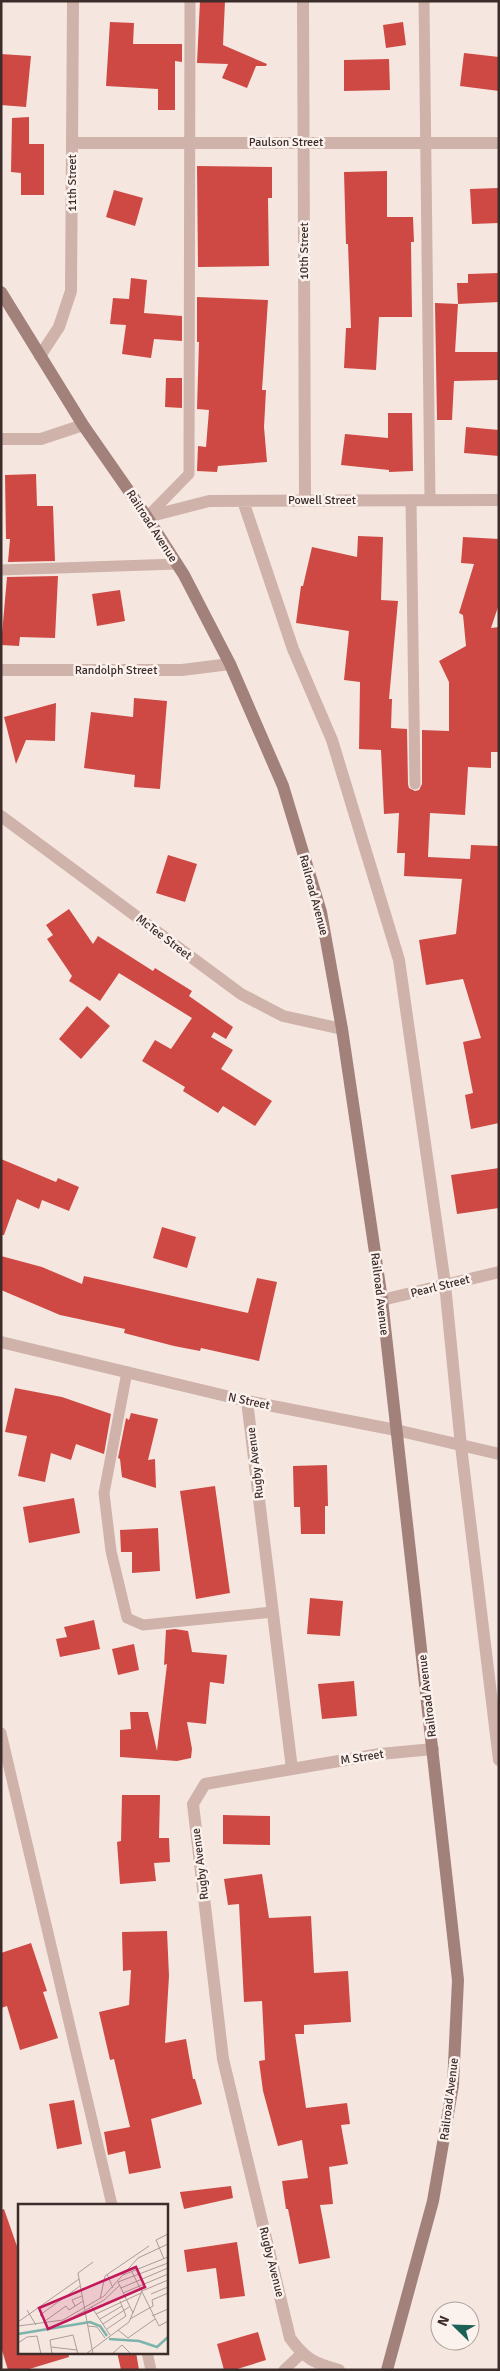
<svg xmlns="http://www.w3.org/2000/svg" width="500" height="2371" font-family="Signika,sans-serif">
<rect width="100%" height="100%" fill="#f5e7e0"/>
<path fill="#ce4944" d="M200,1H225L223,45L267,64L266,66H256L247,88L222,78L228,64L197,63Z
M110,22L134,23L133,44H182V62L175,61V110H158V89L106,86Z
M403,22L406,45L386,48L383,25Z
M464,53L499,57V91L460,86Z
M1,54L31,56L26,107L1,105Z
M389,59L390,90L344,91V60Z
M29,117V144H44V195H21V173L11,172L12,118Z
M197,166L272,167V198H268L269,266L198,267Z
M387,171V217H413L414,242H411L412,317H379L376,370L344,368L346,328H351L348,244H346L344,172Z
M499,188V223L472,224L470,189Z
M114,190L143,198L135,226L106,217Z
M499,273V302L458,304L457,283H468V274Z
M131,278L147,280L144,313L182,316V341L154,339L151,358L122,354L126,325L110,324L113,298L129,299Z
M197,297L268,300L262,390H266L264,427L267,462L218,466L217,472L197,471L198,446L206,447L209,410L197,409L199,342H197Z
M435,303L458,304L455,352H499V380L454,381L452,420H437Z
M166,378H182V408L165,407Z
M388,413H412L413,471L389,472V470L341,465L345,434L388,438Z
M466,427L499,430V456L464,453Z
M36,474L37,506H53L55,561L8,562L10,539H6L5,475Z
M358,536L383,537L381,600L398,601L389,699H392L391,728L407,729L408,784L409,788L415,791L419,790L422,784V730L449,731V682L439,661L466,646L463,615L459,613L474,564L461,563L463,537L499,539V604L491,628L499,627V752H491V768L468,767L465,815L430,813L428,857L470,859L471,845L499,846V1123L471,1129L465,1095L473,1093L463,1042L481,1038L463,979L426,985L419,940L456,934L462,879L404,876L405,853H397L399,813L384,814L381,750L359,749L360,682L344,680L349,631L296,623L301,586H303L312,547L357,557Z
M58,576L55,638L20,637L19,646L1,645L7,577Z
M120,590L125,621L97,626L92,594Z
M134,698L167,701L160,789L134,787L135,775L84,768L91,712L133,717Z
M56,703L55,741L26,740L16,764L4,717Z
M168,855L197,864L185,902L156,893Z
M69,909L93,944L98,936L153,971L155,968L192,991L189,996L233,1027L226,1039L214,1032L211,1037L233,1050L221,1069L272,1101L255,1126L223,1106L218,1113L183,1091L185,1087L142,1061L155,1040L171,1049L192,1018L119,973L100,1001L69,981L72,976L47,939L53,935L46,925Z
M87,1006L110,1026L81,1059L59,1039Z
M1,1159L56,1182L58,1178L79,1187L69,1211L42,1200L39,1209L17,1199L4,1235H1Z
M499,1168V1208L457,1214L451,1175Z
M162,1227L196,1237L187,1268L153,1258Z
M1,1256L42,1267L82,1284L84,1276L248,1313L257,1278L277,1282L259,1361L201,1348L200,1351L174,1346L124,1333L125,1329L60,1315L1,1290Z
M15,1388L62,1397L111,1414L104,1454L76,1444L71,1460L51,1453L45,1482L18,1476L27,1436L5,1432Z
M131,1413L158,1419L148,1460L155,1459L156,1488L122,1477L120,1459L118,1458L126,1418L129,1420Z
M327,1465L328,1506H325V1534H301L300,1507H294L293,1466Z
M215,1486L230,1593L196,1599L180,1491Z
M74,1498L80,1533L29,1543L23,1507Z
M158,1528L160,1571L132,1573V1552H121L120,1530Z
M310,1598L343,1601L340,1636L307,1634Z
M94,1620L100,1649L60,1657L56,1639L67,1637L64,1627Z
M175,1629L188,1631L192,1652L227,1655L224,1684L210,1682L206,1724L187,1722L192,1749L191,1758L177,1761L120,1757V1730L131,1729L130,1712H148L157,1751L167,1664L164,1665L166,1630Z
M134,1644L139,1670L118,1675L112,1649Z
M354,1681L357,1716L322,1719L318,1684Z
M122,1795H160L159,1838H169L170,1862L154,1863L156,1881L120,1884L117,1842L121,1841Z
M223,1815L270,1816V1845L223,1844Z
M262,1874L269,1918L311,1916L314,1973L348,1971L351,2022L304,2025V2034H295L306,2108L347,2103L350,2124L341,2125L348,2164L329,2167L333,2204L320,2205L330,2258L299,2264L288,2209H286L282,2181L308,2178L302,2140L278,2146L263,2091L259,2061L265,2060L262,2001L244,2002L239,1904L228,1905L224,1879Z
M167,1931L169,1976L165,2043L186,2039L193,2079H195L202,2104L151,2119L161,2168L129,2174L125,2151L108,2155L104,2132L130,2127L114,2059L110,2060L99,2012L129,2005L131,1970L123,1971L122,1932Z
M31,1943L47,1991L43,1992L58,2038L20,2050L7,2006L1,2008V1953Z
M74,2100L82,2144L57,2149L49,2104Z
M231,2186L233,2198L184,2209L180,2192Z
M4,2209L19,2252V2352H68L69,2357L26,2370H8L1,2347V2210Z
M237,2242L245,2296L220,2299L216,2268L187,2272L184,2250Z
M258,2332L266,2360L234,2370H224L217,2344Z
M117,2352H136L139,2370H121Z"/>
<g fill="none" stroke-linecap="round" stroke-linejoin="round">
<path stroke="#cfb3aa" stroke-width="11" d="M424,1L430,500
M411,500L415,784
M147,517L189,474L190,1
M1,570L177,564
M127,1372L104,1493L111,1551L127,1618L143,1625L273,1612
M1,1733L112,2205
M147,2352L151,2370
M284,2370L301,2354"/>
<path stroke="#cfb3aa" stroke-width="12" d="M303,1L305,500
M72,143H499
M40,356L59,327L71,291L73,1
M1,439H41L83,425
M243,501L293,649L332,740L399,960L445,1284L461,1446L499,1760
M147,517L209,501L499,500
M1,670H182L230,664
M1,816L241,994L283,1016L342,1029
M382,1300L499,1272
M1,1342L247,1401L396,1430L499,1454
M247,1401L292,1769L205,1784L193,1804L223,2059L290,2338C305,2359 314,2363 339,2370
M292,1769L380,1754L433,1749"/>
<path stroke="#a3817b" stroke-width="12" d="M1,292L83,425L147,517L184,575L230,664L283,786L321,912L342,1029L382,1300L458,1980L453,2085L433,2201L387,2370"/>
</g>
<g text-anchor="middle" stroke-width="5" stroke-linejoin="round" paint-order="stroke">
<g font-size="12" fill="#3c2c2a" stroke="#fcf2ed">
<text x="286" y="146">Paulson Street</text>
<text transform="translate(72 183) rotate(-90)" y="4">11th Street</text>
<text transform="translate(304 251) rotate(-90)" y="4">10th Street</text>
<text x="322" y="504">Powell Street</text>
<text transform="translate(152 526) rotate(57)" y="4">Railroad Avenue</text>
<text x="116" y="674">Randolph Street</text>
<text transform="translate(314 895) rotate(75)" y="4">Railroad Avenue</text>
<text transform="translate(164 937) rotate(37)" y="4">McTee Street</text>
<text transform="translate(440 1286) rotate(-14)" y="4">Pearl Street</text>
<text transform="translate(380 1294) rotate(83)" y="4">Railroad Avenue</text>
<text transform="translate(249 1401) rotate(12)" y="4">N Street</text>
<text transform="translate(255 1463) rotate(-97)" y="4">Rugby Avenue</text>
<text transform="translate(427 1696) rotate(-97)" y="4">Railroad Avenue</text>
<text transform="translate(362 1757) rotate(-9)" y="4">M Street</text>
<text transform="translate(200 1864) rotate(-97)" y="4">Rugby Avenue</text>
<text transform="translate(449 2099) rotate(-83)" y="4">Railroad Avenue</text>
<text transform="translate(272 2262) rotate(76)" y="4">Rugby Avenue</text>
</g>
</g>
<g transform="translate(18 2204)">
<rect width="150" height="150" fill="#f5e7e0"/>
<path fill="none" stroke="#7cb4ab" stroke-width="2.5" d="M0,130L72,118L82,122L89,132M91,135L121,137L139,143L150,133"/>
<path fill="none" stroke="#ab9c97" stroke-width="1" d="M146,55L138,36L150,30M114,68L141,122L150,117M89,70L95,84M105,71L150,53M103,84L150,64M105,89L150,70M133,90L150,83M82,95L87,72L131,42M57,102L54,96L64,92M73,102L92,131M9,106L18,121M115,109L100,78L150,59M78,110L123,89M134,112L150,105M52,115L86,96L102,81M82,115L104,102M112,115L135,102L134,96L150,89M27,116L22,111L62,82M27,117L48,102L51,106L65,97M0,118L61,75M85,120L111,103M0,122L45,116L86,92L120,54L150,40M70,122L79,123L87,134M89,125L108,112L102,97M100,126L110,134L137,115M0,139L9,133L19,132L23,150M33,143L59,146M34,150L32,136L55,131L60,150M68,150L111,118L124,87L150,76M75,150L60,69L75,58M94,150L104,141L113,150"/>
<path fill="#c2185b" fill-opacity="0.15" stroke="#c2185b" stroke-width="2.5" d="M118,63L127,83L30,125L21,104Z"/>
<rect width="150" height="150" fill="none" stroke="#3c2c2a" stroke-width="2.5"/>
</g>
<rect width="500" height="2371" fill="none" stroke="#3c2c2a" stroke-width="5"/>
<g transform="translate(455 2326) rotate(293)"><circle r="24" fill="#fcf2ed" stroke="#afa39f"/>
<path d="M0-4L9 19L0 12L-9 19Z" fill="#1c6157"/>
<text y="-8" font-size="14" font-weight="bold" text-anchor="middle" fill="#3c2c2a">N</text>
</g>
</svg>
